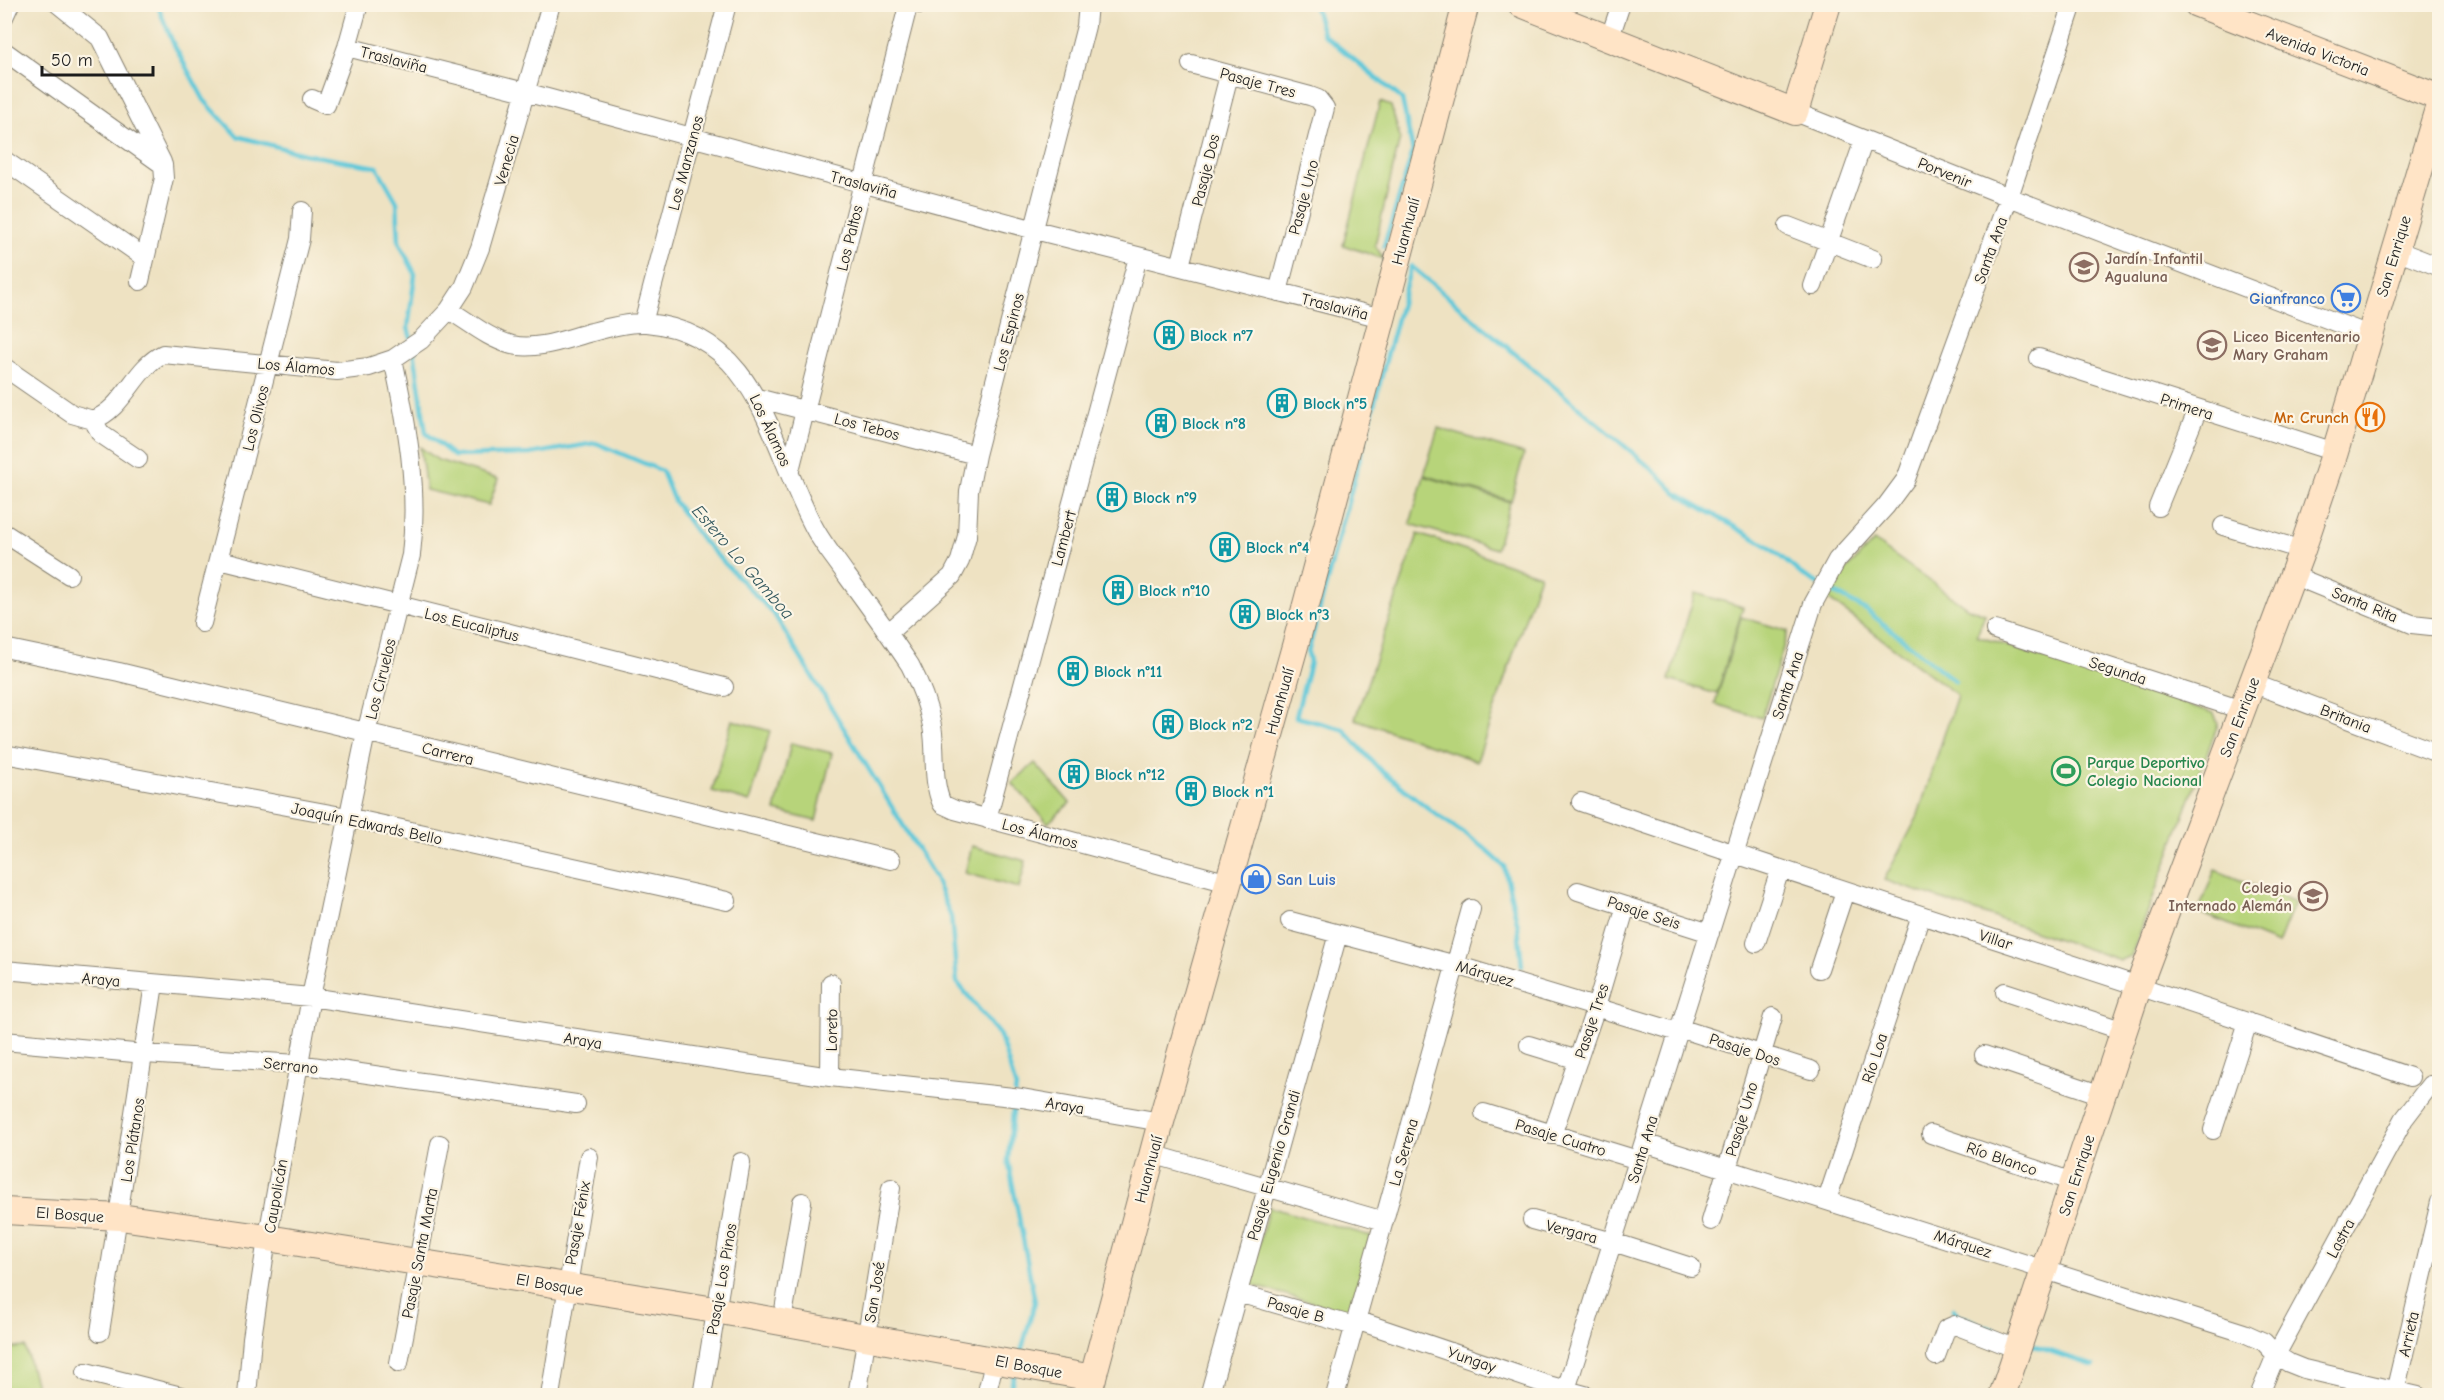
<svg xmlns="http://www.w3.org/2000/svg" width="2444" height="1400" font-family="'Comic Neue',sans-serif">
<rect width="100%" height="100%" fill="#fcf5e5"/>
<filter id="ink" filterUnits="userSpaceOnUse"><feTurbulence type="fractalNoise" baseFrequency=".0167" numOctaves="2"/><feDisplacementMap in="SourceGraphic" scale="12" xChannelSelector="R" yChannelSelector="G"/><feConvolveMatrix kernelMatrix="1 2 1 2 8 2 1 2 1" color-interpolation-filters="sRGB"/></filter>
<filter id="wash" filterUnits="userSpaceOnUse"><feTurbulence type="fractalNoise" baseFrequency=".008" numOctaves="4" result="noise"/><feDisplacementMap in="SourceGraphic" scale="24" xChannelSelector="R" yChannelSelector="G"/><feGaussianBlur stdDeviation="1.35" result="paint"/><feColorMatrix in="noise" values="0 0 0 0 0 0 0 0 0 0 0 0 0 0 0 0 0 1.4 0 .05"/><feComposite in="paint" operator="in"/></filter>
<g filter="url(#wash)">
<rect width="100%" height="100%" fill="#eee2c2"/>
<path fill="#b7d47a" stroke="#6a784b" stroke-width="1.5" d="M1380,102L1391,106L1400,138L1375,245L1384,259L1343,245Z
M1438,428L1524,454L1511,501L1424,475Z
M420,447L438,460L498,479L489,505L426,490Z
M1424,476L1510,502L1496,549L1410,524Z
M1418,534L1540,575L1477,761L1355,719Z
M1874,541L1968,608L1985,614L1977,636L2214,713L2218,724L2131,956L2120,960L1884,880L1917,818L1957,695L1827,598L1842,574Z
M1695,593L1743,607L1717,694L1669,680Z
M1741,617L1788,631L1762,718L1715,704Z
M732,720L770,731L750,802L712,791Z
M791,743L832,753L816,821L775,811Z
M1035,763L1070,803L1048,823L1012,783Z
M972,846L1026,861L1019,888L965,873Z
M2215,870L2295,902L2278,944L2198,912Z
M1269,1207L1371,1236L1350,1313L1248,1284Z
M25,1347L36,1386L5,1390V1349Z"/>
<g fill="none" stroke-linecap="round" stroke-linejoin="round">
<path stroke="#5ec8d9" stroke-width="4.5" d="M157,4L173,43L204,100L237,136L304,154L377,167L397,202L399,242L415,274L408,328L412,342
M1314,4L1323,34L1402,99L1413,152L1384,246
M414,350L426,433L454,456L530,454L596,443L662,471L674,501L701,539L774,614L934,876L951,917L957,982L1000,1036L1016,1088L1015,1093
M1826,588L1866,610L1955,681
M1522,966L1518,926L1504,866L1482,846L1433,812L1379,769L1343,729L1296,717L1310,662L1308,652L1411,266L1659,475L1676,493L1768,546L1801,574L1819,584
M1014,1102L1008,1160L1035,1302L1020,1355
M1953,1309L1958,1315L2006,1335
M2032,1345L2094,1366
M1008,1396L1015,1372"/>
</g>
</g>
<g filter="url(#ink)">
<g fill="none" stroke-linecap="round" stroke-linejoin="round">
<g stroke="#857f6f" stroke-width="20">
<path id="street" d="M58,4L100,38L162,162
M903,4H939
M4,17L10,4
M1609,40L1621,4
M347,47L525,92L1035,230L1382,318
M4,51L163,165L164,178L140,281
M1191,64L1310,96L1318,99L1325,108L1278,292
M312,99L326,105L347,47L359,4
M1795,112L2009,197L2369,335
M4,160L145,258
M1788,226L1873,259
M2396,250L2440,267
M1180,266L1229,75
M1813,286L1864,140
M449,310C469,322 489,339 512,345C538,351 568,338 592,332C609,327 629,322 646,323C761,333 771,451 816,531C825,547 837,561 847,576C869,606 890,635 910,665C920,684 928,705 932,726C937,752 931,779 942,804L955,810L1229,883
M643,323L727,4
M2039,358L2335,452
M4,367L72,414L93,420C124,409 134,368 163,354L337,371L369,367L393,359L421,340L449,310L464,287L480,248L551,4
M757,398L976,455
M93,420L101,434L138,459
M790,470L908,6
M2158,507L2198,409
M2223,526L2302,550
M4,533L69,575
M220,560L724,687
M2292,575L2412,624L2440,627
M202,623L300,239L302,211
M1995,630L2242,710
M888,633L952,576L960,561L967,536L969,491L976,455L1086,26L1088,4
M4,648L119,672L891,860
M2252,683L2440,754
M4,754L347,817L727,901
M1581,802C1857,897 2135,982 2410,1077
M987,819L1138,257
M1578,891L1710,933
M1290,921L1456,965L1678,1032
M1756,943L1780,870
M1819,969L1845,891
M4,970L311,997L830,1077L1022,1098L1161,1122
M2005,992L2124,1031
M1679,1028L1811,1070
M4,1041L145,1054L298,1064L576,1104
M1529,1045L1578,1060
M1984,1055L2102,1095
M830,1077L831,983
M1484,1113L1638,1160
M2213,1130L2248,1022
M1931,1134L2073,1182
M1552,1135L1596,1007L1626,906
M1644,1143L2244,1333L2264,1342L2276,1355L2289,1363L2304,1369L2418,1396
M1152,1154L1384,1221
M1827,1200L1921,915
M1532,1220L1613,1242L1691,1267
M1711,1221L1773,1017
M1238,1293L1354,1326
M1356,1320L1548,1385L1588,1396
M782,1322L802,1202
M100,1332L154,984
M1936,1356L1946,1329L1955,1325L2017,1349
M399,1363L440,1144
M86,1372L181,1396
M247,1396L252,1338L265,1252L311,997L366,733L411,555C419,489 407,423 393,359
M550,1396L589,1157
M702,1396L741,1162
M857,1396L891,1188
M986,1396L995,1359
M1209,1396L1338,934
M1335,1396L1471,909
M1564,1396L1813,604L1837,560L1886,506L1906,479L2009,197L2073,4
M2259,1396L2276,1355L2404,1119L2430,1085L2440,1086
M2394,1396L2440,1202"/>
</g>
<g stroke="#857f6f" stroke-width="28">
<path id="secondary" d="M1521,4L1795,112L1828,4
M2197,4L2440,98
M4,1211L120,1217L268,1238L715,1310L1093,1378
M1088,1396L1161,1122L1295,646L1466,4
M2002,1396L2139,985L2302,550L2335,452L2440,102"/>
</g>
<use href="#street" stroke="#fff" stroke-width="18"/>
<use href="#secondary" stroke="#ffe4c6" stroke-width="26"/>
</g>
</g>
<defs>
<g id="school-ring" transform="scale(1.5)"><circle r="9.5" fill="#fcf5e5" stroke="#8d6e63" stroke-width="1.5"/><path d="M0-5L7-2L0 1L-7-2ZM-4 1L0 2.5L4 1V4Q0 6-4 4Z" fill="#8d6e63"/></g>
<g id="supermarket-ring" transform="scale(1.5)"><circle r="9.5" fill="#fcf5e5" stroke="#3f7fe0" stroke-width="1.5"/><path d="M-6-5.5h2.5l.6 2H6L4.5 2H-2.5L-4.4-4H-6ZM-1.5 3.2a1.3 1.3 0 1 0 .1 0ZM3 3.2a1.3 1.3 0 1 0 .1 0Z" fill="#3f7fe0"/></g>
<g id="building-ring" transform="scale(1.5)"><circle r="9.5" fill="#fcf5e5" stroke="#0f9aa8" stroke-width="1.5"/><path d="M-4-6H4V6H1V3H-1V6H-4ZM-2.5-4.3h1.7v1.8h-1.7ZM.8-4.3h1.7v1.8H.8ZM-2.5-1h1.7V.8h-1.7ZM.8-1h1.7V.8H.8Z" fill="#0f9aa8"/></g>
<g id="restaurant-ring" transform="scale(1.5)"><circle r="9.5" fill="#fcf5e5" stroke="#e8710a" stroke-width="1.5"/><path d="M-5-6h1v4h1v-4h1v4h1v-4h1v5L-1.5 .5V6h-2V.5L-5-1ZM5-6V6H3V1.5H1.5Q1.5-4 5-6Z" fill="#e8710a"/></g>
<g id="stadium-ring" transform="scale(1.5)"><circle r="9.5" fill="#fcf5e5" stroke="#2e9e5b" stroke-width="1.5"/><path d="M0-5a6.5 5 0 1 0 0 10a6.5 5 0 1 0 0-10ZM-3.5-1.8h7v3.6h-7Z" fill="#2e9e5b"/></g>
<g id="shop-ring" transform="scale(1.5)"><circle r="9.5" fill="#fcf5e5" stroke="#3f7fe0" stroke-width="1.5"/><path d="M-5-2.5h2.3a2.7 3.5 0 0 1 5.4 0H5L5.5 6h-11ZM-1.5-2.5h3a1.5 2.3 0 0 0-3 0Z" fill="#3f7fe0"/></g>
</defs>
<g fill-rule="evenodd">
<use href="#school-ring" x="2084" y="267"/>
<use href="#supermarket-ring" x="2346" y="298"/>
<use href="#building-ring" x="1169" y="335"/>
<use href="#school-ring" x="2212" y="345"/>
<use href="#building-ring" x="1282" y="403"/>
<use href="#restaurant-ring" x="2370" y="417"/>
<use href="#building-ring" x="1161" y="423"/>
<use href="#building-ring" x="1112" y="497"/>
<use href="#building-ring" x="1225" y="547"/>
<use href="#building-ring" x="1118" y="590"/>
<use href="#building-ring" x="1245" y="614"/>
<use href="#building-ring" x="1073" y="671"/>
<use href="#building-ring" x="1168" y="724"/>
<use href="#stadium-ring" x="2066" y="771"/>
<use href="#building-ring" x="1074" y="774"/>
<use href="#building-ring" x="1191" y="791"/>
<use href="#shop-ring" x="1256" y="879"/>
<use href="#school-ring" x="2313" y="896"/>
</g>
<g text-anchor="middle" stroke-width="4.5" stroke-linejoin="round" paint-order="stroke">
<g font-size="16" fill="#1c1c1c" stroke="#fcf5e5">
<text transform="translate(2318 51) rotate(21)" y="6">Avenida Victoria</text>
<text transform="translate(394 59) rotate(14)" y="6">Traslaviña</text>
<text transform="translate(1258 82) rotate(15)" y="6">Pasaje Tres</text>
<text transform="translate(506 160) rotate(-74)" y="6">Venecia</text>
<text transform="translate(685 163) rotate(-75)" y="6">Los Manzanos</text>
<text transform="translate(1205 170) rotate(-76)" y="6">Pasaje Dos</text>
<text transform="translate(1945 172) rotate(22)" y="6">Porvenir</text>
<text transform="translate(864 184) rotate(15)" y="6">Traslaviña</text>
<text transform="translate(1303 197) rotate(-75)" y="6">Pasaje Uno</text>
<text transform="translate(1405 231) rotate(-75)" y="6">Huanhualí</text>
<text transform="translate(849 238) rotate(-76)" y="6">Los Paltos</text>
<text transform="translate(1990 250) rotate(-70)" y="6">Santa Ana</text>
<text transform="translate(2393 256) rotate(-73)" y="6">San Enrique</text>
<text transform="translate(1335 306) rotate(14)" y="6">Traslaviña</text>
<text transform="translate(1008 332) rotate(-75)" y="6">Los Espinos</text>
<text transform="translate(296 366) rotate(5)" y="6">Los Álamos</text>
<text transform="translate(2187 406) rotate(18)" y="6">Primera</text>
<text transform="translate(255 418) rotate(-76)" y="6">Los Olivos</text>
<text transform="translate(867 426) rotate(15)" y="6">Los Tebos</text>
<text transform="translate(771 430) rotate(65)" y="6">Los Álamos</text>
<text transform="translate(1063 538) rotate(-75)" y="6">Lambert</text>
<text transform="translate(2365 604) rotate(22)" y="6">Santa Rita</text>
<text transform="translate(472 624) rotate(14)" y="6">Los Eucaliptus</text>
<text transform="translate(2118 670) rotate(18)" y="6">Segunda</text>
<text transform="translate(380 679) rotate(-76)" y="6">Los Ciruelos</text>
<text transform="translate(1787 685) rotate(-72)" y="6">Santa Ana</text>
<text transform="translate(1279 701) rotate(-74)" y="6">Huanhualí</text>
<text transform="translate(2239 717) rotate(-69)" y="6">San Enrique</text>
<text transform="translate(2346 718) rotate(21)" y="6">Britania</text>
<text transform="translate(448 753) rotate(14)" y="6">Carrera</text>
<text transform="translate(367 823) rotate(12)" y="6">Joaquín Edwards Bello</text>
<text transform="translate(1040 833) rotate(15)" y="6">Los Álamos</text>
<text transform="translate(1644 912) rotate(18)" y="6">Pasaje Seis</text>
<text transform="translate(1996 939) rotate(18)" y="6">Villar</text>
<text transform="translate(1485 973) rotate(16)" y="6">Márquez</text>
<text transform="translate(101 979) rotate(5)" y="6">Araya</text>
<text transform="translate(1591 1021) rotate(-72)" y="6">Pasaje Tres</text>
<text transform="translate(831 1030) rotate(-89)" y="6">Loreto</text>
<text transform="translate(583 1040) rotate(9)" y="6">Araya</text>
<text transform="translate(1745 1049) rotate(18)" y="6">Pasaje Dos</text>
<text transform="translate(1874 1058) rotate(-72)" y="6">Río Loa</text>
<text transform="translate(291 1065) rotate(6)" y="6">Serrano</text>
<text transform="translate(1065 1105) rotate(10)" y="6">Araya</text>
<text transform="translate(1741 1119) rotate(-73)" y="6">Pasaje Uno</text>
<text transform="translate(1561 1137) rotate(17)" y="6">Pasaje Cuatro</text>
<text transform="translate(132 1140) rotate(-81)" y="6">Los Plátanos</text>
<text transform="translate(1642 1149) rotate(-73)" y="6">Santa Ana</text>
<text transform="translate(1403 1152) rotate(-74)" y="6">La Serena</text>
<text transform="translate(2002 1158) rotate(19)" y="6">Río Blanco</text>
<text transform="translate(1273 1165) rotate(-74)" y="6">Pasaje Eugenio Grandi</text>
<text transform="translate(1148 1169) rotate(-75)" y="6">Huanhualí</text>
<text transform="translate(2076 1175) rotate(-72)" y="6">San Enrique</text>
<text transform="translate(275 1196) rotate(-80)" y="6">Caupolicán</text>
<text transform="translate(70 1214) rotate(4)" y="6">El Bosque</text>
<text transform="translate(577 1223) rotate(-80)" y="6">Pasaje Fénix</text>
<text transform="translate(1572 1231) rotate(15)" y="6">Vergara</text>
<text transform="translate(2340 1238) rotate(-62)" y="6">Lastra</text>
<text transform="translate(1963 1243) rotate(18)" y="6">Márquez</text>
<text transform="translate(419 1253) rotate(-79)" y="6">Pasaje Santa Marta</text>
<text transform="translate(721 1279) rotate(-80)" y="6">Pasaje Los Pinos</text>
<text transform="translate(550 1284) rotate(10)" y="6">El Bosque</text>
<text transform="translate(874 1292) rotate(-81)" y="6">San José</text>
<text transform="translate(1296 1309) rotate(16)" y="6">Pasaje B</text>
<text transform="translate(2408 1334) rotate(-77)" y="6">Arrieta</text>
<text transform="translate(1472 1359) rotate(19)" y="6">Yungay</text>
<text transform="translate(1029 1366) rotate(11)" y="6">El Bosque</text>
</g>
<g font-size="16" font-weight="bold" fill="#785e54" stroke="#fcf5e5" text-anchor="start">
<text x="2105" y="264">Jardín Infantil<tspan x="2105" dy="18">Agualuna</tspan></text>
<text x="2233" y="342">Liceo Bicentenario<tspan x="2233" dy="18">Mary Graham</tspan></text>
<text x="2292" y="893" text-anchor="end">Colegio<tspan x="2292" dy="18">Internado Alemán</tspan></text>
</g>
<g font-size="16" font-weight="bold" fill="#366cbe" stroke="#fcf5e5" text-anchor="end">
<text x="2325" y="304">Gianfranco</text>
<text x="1277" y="885" text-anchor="start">San Luis</text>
</g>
<g font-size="16" font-weight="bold" fill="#0d838f" stroke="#fcf5e5" text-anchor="start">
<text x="1190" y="341">Block n°7</text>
<text x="1303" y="409">Block n°5</text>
<text x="1182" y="429">Block n°8</text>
<text x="1133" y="503">Block n°9</text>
<text x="1246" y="553">Block n°4</text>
<text x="1139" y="596">Block n°10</text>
<text x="1266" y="620">Block n°3</text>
<text x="1094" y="677">Block n°11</text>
<text x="1189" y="730">Block n°2</text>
<text x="1095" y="780">Block n°12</text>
<text x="1212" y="797">Block n°1</text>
</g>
<g font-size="16" font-weight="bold" fill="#c56008" stroke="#fcf5e5" text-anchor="end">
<text x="2349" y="423">Mr. Crunch</text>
</g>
<g font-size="16" font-weight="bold" fill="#27864d" stroke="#fcf5e5" text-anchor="start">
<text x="2087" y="768">Parque Deportivo<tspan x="2087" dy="18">Colegio Nacional</tspan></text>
</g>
<g font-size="18" font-style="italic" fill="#33585e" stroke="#fcf5e5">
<text transform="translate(743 562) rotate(49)" y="6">Estero Lo Gamboa</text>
</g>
</g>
<rect width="2444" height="1400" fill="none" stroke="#fcf5e5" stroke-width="24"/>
<path d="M42 66v9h111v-9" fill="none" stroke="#1c1c1c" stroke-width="3"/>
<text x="51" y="66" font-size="18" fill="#1c1c1c" stroke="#fcf5e5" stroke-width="4.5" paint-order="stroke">50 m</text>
</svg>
